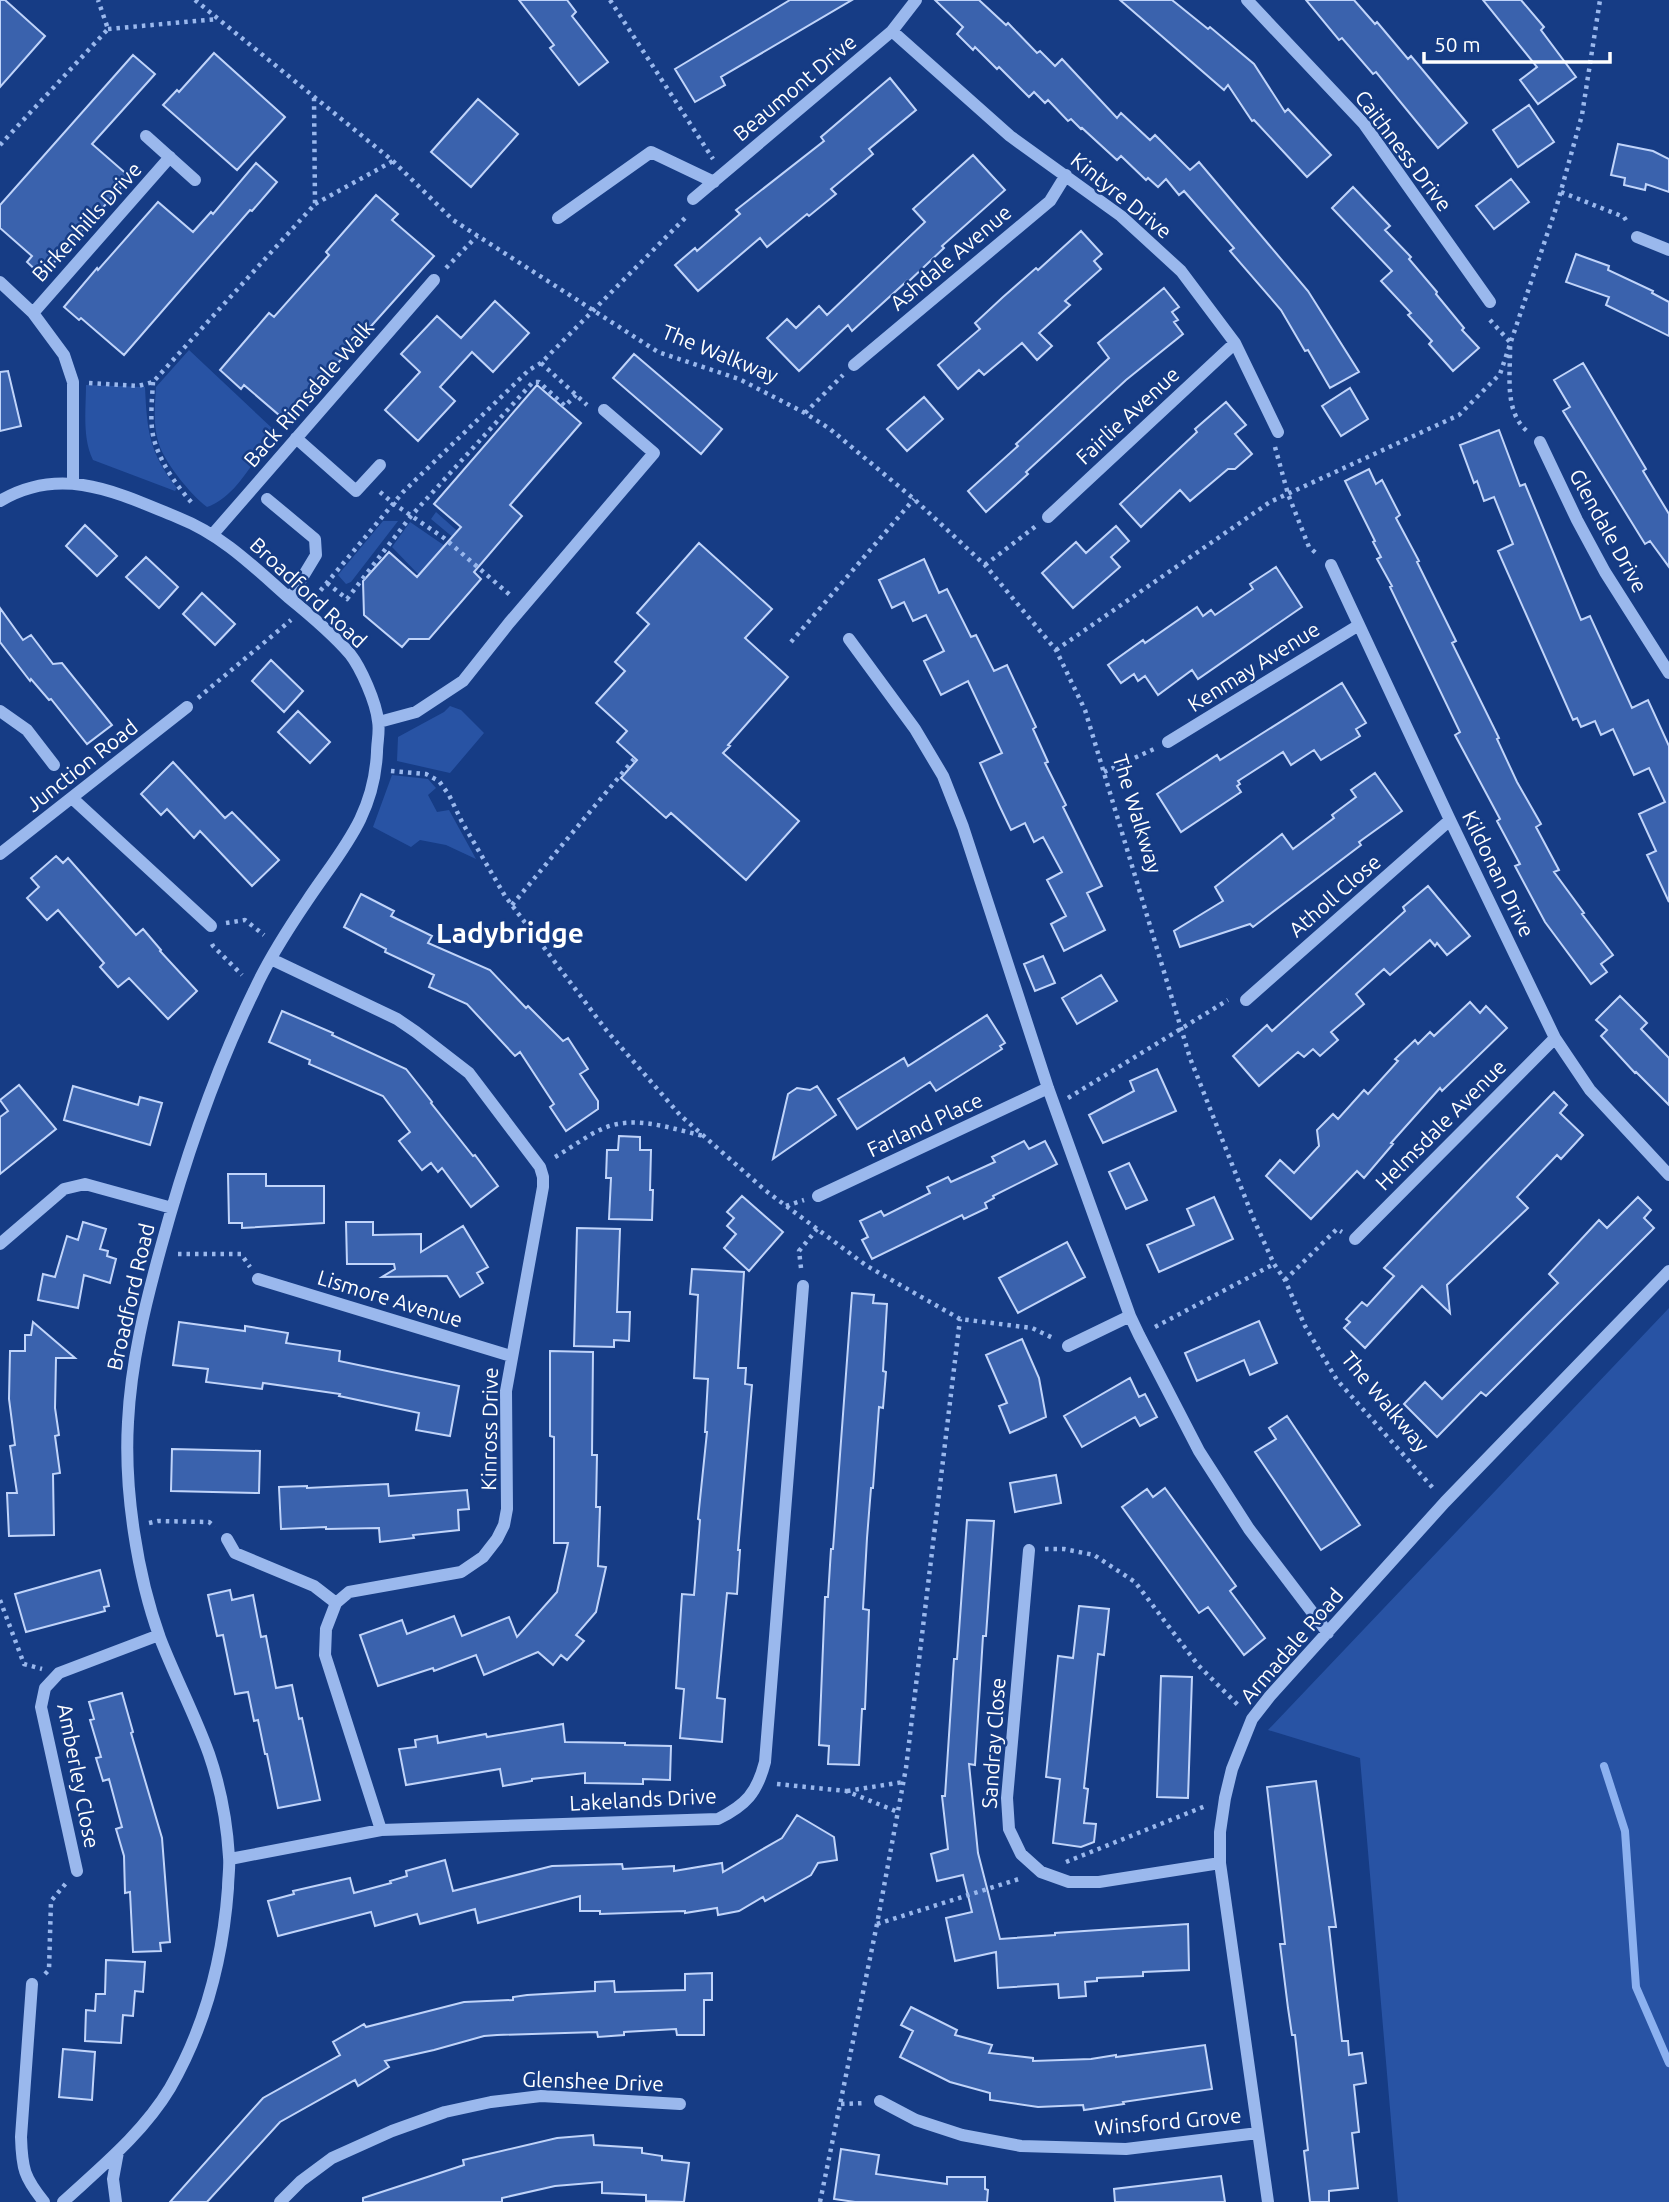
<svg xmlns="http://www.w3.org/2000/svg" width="1669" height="2202" font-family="Ubuntu,sans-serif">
<rect width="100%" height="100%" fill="#163c85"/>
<path fill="#2853a4" d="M189,350L273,429C259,454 236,498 207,507C191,495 163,461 158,441C153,424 155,404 156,387Z
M86,385L145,387C147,430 149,453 177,488L175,491L93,460C82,438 86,409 86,385Z
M436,512L482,553L479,559L431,519Z
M383,521H398L351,582L346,584L338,575Z
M410,522L445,546L419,575L392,547Z
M450,706L461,710L484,733L450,773L397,761L398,737L444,712Z
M392,775L428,779L436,788L428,795L437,812L449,810L476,859L446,845L420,840L411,847L373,827Z
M1669,1308V2202H1398L1360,1758L1268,1730Z"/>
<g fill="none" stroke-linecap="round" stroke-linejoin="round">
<path stroke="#8cb1f0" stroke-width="8" d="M1604,1766L1625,1831L1636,1987L1669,2063"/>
</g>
<path fill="#3a62ad" stroke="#c0d4fa" stroke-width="2" d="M0,0H5L45,36L0,87Z
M519,0H567L576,12L572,16L608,62L579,85L550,48L554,45Z
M790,0H852L721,77L725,85L695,102L675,69Z
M935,0H979L1006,25L1008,23L1037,53L1040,51L1055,66L1062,59L1117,118L1121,113L1150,140L1155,135L1190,170L1199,162L1308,291L1359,372L1330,388L1308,350L1305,351L1281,310L1230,251L1234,248L1184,191L1179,195L1166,179L1158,187L1148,178L1146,180L1121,156L1117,160L1082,128L1081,129L1071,119L1068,121L1048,100L1045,103L1034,92L1029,97L999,67L997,69L975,47L973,50L957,34L963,27Z
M1120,0H1172L1208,29L1210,27L1254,64L1285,112L1288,109L1331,155L1307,177L1254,120L1252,121L1228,85L1224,90Z
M1306,0H1354L1375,24L1377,22L1408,59L1411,56L1467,123L1438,148L1376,72L1373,74L1342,38L1339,40Z
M1483,0H1521L1544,27L1541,30L1576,77L1538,104L1520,80L1537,67Z
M214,53L285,117L237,170L163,105L177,90L179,92Z
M133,55L155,74L92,144L130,177L42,276L27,262L32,256L0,228V205Z
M890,78L916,110L869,149L873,154L831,189L836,194L809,216L807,214L767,247L760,238L698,291L675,265L695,248L697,251L740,214L736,210L824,141L821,137Z
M478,99L518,134L471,187L431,152Z
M1529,105L1554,142L1518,167L1493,130Z
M1618,144L1653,151L1669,159V192L1646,184L1645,190L1624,185L1625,178L1611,175Z
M973,155L1005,190L942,246L944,248L908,282L907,281L852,331L848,325L799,371L767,338L787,319L796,328L819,306L827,315L925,222L913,209Z
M256,163L277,182L252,211L250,210L124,355L81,318L79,320L64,307L97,268L98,270L158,202L193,232L211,212L213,214Z
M1511,179L1529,202L1494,229L1476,206Z
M1353,187L1390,226L1385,230L1411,257L1409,259L1437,292L1436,294L1464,328L1462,330L1479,348L1453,371L1429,344L1432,341L1408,315L1411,313L1381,281L1392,271L1332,208Z
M376,195L398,214L392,220L434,256L286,421L244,385L241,389L220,370L269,313L274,317L329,255L326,252Z
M1081,231L1102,254L1094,261L1101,269L1065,301L1070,305L1039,333L1052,346L1037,360L1022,343L984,375L979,370L958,389L938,365L980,329L975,323L1003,297L1036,268L1038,270Z
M1576,254L1609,266L1608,270L1653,291L1652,293L1669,302V336L1606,305L1609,297L1566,282Z
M1164,288L1179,307L1172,312L1178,320L1174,322L1183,334L1126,380L1026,472L1028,474L986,512L968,491L1018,446L1016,444L1109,358L1098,343Z
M495,301L529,333L493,372L472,352L440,387L455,401L418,441L385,410L420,372L401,354L437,316L461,338Z
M634,354L722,429L701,454L613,378Z
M1583,363L1646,469L1643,471L1669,514V567L1650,541L1645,544L1563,411L1570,407L1554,380Z
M8,371L21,426L0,431V372Z
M537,385L581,423L510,505L522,516L474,572L481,579L429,639H409L402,647L364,615L363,581L389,552L417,577L461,527L434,504Z
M1350,388L1368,419L1341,436L1322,406Z
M924,397L943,419L907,451L887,429Z
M1226,402L1246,425L1235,434L1252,454L1235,469H1228L1190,501L1180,490L1141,527L1120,504L1197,432L1195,429Z
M1499,430L1520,486L1525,484L1581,620L1590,616L1632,708L1648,700L1669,746V902L1647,855L1656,851L1639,814L1665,802L1649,768L1634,775L1613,729L1601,735L1595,721L1581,727L1577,718L1573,720L1498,551L1513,544L1494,497L1484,501L1477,481L1474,483L1460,445Z
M1369,469L1376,484L1382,480L1400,515L1396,518L1419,561L1417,562L1456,641L1452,643L1499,738L1497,739L1517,782L1541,824L1536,827L1559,870L1554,872L1584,913L1582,914L1613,955L1601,964L1607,972L1591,984L1545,922L1515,866L1520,864L1497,821L1500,819L1455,735L1460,732L1390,587L1392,586L1377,559L1381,557L1373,542L1375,541L1345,481Z
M85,525L117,556L97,576L66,546Z
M1116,526L1129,541L1111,557L1120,567L1073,608L1042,573L1076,542L1086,553Z
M699,543L772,609L745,638L788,677L728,745L730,746L723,753L799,821L746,880L671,813L666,818L621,778L637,760L617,742L627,731L596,703L625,671L615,662L649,624L637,613Z
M146,557L178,587L159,608L126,577Z
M924,559L939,593L947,589L971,637L976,635L994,671L1007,665L1036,727L1033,729L1048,762L1045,763L1066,805L1063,807L1102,886L1087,893L1105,930L1064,951L1051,924L1066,916L1047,880L1062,872L1043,837L1034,842L1025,823L1011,830L1000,807L980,763L1002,753L968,681L941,695L924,661L944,651L926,615L913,621L904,602L892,608L879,580Z
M1276,567L1302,607L1198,679L1192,670L1158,695L1145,676L1138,681L1134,674L1121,683L1108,665L1143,640L1145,643L1197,607L1203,616L1211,610L1215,615L1253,589L1250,584Z
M202,593L235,624L215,645L183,614Z
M0,608L23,640L31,635L53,664L62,663L112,725L87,744L51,699L49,700L31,679L30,681L0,642Z
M271,660L303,691L284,712L252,681Z
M1342,683L1366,723L1356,729L1360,736L1321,760L1314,750L1291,765L1283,752L1238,781L1240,784L1237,786L1241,792L1181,832L1157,794L1217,755L1220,760Z
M298,711L330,742L310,763L278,732Z
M173,762L225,818L232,812L279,860L252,886L200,831L194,838L167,809L161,815L141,794Z
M1375,773L1402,811L1359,842L1361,845L1253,927L1250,924L1180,947L1174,931L1223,901L1215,887L1282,834L1293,849L1334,818L1332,815L1356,797L1351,790Z
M56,856L63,863L68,858L136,935L143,929L161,950L160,951L197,991L168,1019L129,978L118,987L100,967L104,963L58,910L47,920L27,898L39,887L31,878Z
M1428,886L1470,936L1447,955L1437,943L1435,946L1430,940L1390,975L1384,969L1356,994L1364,1004L1331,1032L1338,1040L1320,1056L1313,1049L1304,1057L1298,1052L1259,1086L1233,1056L1267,1025L1272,1031L1405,911L1403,907Z
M361,894L394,911L391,916L432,936L428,943L490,970L526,1008L528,1006L563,1041L568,1038L588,1069L580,1074L598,1101V1109L566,1131L550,1107L554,1104L520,1052L515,1056L467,1004L429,987L434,975L385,952L386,949L344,927Z
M1043,956L1055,983L1035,991L1024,964Z
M1101,975L1117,1001L1077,1024L1062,998Z
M1620,996L1647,1023L1641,1029L1669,1058V1105L1636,1072L1635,1073L1601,1036L1607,1030L1596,1020Z
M1470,1002L1480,1013L1486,1006L1507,1028L1442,1091L1440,1088L1391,1143L1393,1144L1364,1178L1357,1171L1311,1219L1266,1176L1280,1160L1294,1173L1319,1146L1317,1130L1333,1114L1338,1119L1364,1090L1368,1094L1398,1061L1395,1059L1415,1040L1418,1044L1430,1032L1434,1036Z
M282,1011L333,1033L332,1035L406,1069L432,1102L431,1103L473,1156L475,1155L498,1186L471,1207L442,1168L438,1172L431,1163L422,1170L399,1141L410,1132L383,1096L309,1064L310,1060L269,1042Z
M987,1015L1005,1043L1000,1046L1002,1049L936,1091L930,1082L857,1129L838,1099L904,1058L908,1066Z
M1157,1069L1176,1111L1103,1143L1089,1115L1134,1091L1130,1081Z
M19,1085L56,1129L0,1174V1117L8,1111L0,1100Z
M73,1086L138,1105L140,1097L162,1103L150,1145L64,1120Z
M817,1086L836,1115L773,1159L788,1094L797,1088L810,1090Z
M1554,1092L1567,1105L1560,1113L1583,1135L1561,1159L1557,1155L1517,1197L1528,1208L1447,1285L1450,1313L1422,1286L1365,1348L1344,1328L1350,1322L1346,1319L1362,1302L1367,1306L1394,1276L1384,1268Z
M619,1136L640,1137V1150H651L650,1190H653L652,1220L609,1219L611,1178H606L607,1150H618Z
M1024,1141L1029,1149L1045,1141L1057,1164L993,1196L994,1198L985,1203L987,1208L964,1219L962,1215L872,1259L862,1240L868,1237L860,1221L881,1211L884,1216L930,1193L927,1187L948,1177L951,1182L995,1162L992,1157Z
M1129,1163L1147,1200L1126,1209L1109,1172Z
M228,1174H266V1186H324V1223L242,1228V1223H229Z
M742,1196L783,1232L749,1271L724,1248L736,1234L727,1226L734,1218L727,1212Z
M1214,1197L1233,1239L1159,1272L1147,1245L1194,1225L1187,1209Z
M1638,1197L1651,1210L1644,1218L1654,1228L1486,1396L1481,1392L1437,1437L1404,1404L1425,1382L1442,1399L1558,1283L1549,1274L1599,1220L1607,1228Z
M83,1222L106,1229L100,1249L108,1251L107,1256L116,1259L110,1283L84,1275L78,1308L38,1300L43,1274L55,1277L67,1236L78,1240Z
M346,1222H373V1235L421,1234V1252L463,1226L488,1267L477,1273L483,1283L460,1297L447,1276L382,1277L395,1269L394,1264H347Z
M577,1228L620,1229L617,1312H630L629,1341L614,1340V1347L574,1346Z
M1067,1242L1085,1277L1018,1313L999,1278Z
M692,1269L744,1272L738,1368H746L745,1384L752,1385L738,1550H740L737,1594L727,1593L717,1698L725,1699L722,1742L680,1738L684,1689L676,1688L682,1594L694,1595L700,1520L698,1519L707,1432H705L708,1379L694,1378L698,1295L690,1294Z
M852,1293L874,1295L873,1303L887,1304L883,1371L886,1372L883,1408L879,1407L873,1488H871L867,1538L863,1609L869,1610L865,1709H862L859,1765L828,1764L829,1746L819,1745L825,1597H828L831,1549H833Z
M1259,1321L1277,1363L1250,1375L1244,1360L1197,1381L1185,1353Z
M33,1322L75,1358H56L55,1408L59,1435L55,1436L60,1473L53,1474L54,1535L9,1536L7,1493H17L10,1446L15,1445L9,1399L10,1351H25V1335H31Z
M179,1322L245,1331V1326L288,1333L286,1343L340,1351L339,1361L459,1386L450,1436L416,1430L419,1413L339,1396L340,1394L263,1383L262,1389L206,1382L208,1369L173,1365Z
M1022,1339L1039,1378L1046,1417L1010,1433L999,1406L1007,1403L986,1355Z
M550,1351L593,1352L592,1455H597L596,1507H600L598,1566L606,1567L596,1612L576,1635L584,1641L567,1660L561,1655L553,1665L538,1652L484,1675L476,1655L434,1671L433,1668L378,1686L360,1635L402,1620L407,1634L454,1616L462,1636L509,1617L517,1637L557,1592L568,1543H554V1437L550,1436Z
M1130,1378L1139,1397L1145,1394L1157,1417L1140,1426L1135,1417L1082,1447L1064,1416Z
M1287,1416L1360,1525L1321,1550L1255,1452L1276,1439L1269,1428Z
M172,1449L260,1451L259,1493L171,1491Z
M1056,1475L1061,1503L1015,1512L1010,1483Z
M388,1484L389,1496L467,1490L469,1509L458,1510L459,1530L413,1535L414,1538L380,1542L379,1528L326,1529V1527L281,1529L279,1487L307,1486V1488Z
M1165,1488L1236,1586L1230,1591L1265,1638L1244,1655L1208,1607L1199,1613L1122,1507L1147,1489L1153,1497Z
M967,1520L994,1521L986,1636H983L975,1765L969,1764L978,1853L1000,1939L1055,1935V1933L1188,1924L1189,1970L1143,1972V1976L1097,1978V1981L1085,1982L1086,1996L1059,1998L1058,1984L998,1988L996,1952L955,1961L946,1918L972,1912L963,1875L937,1881L931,1854L948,1849L942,1796H945L954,1659H957Z
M100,1570L109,1606L104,1607L105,1611L26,1632L15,1594Z
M230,1590L232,1600L253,1595L261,1637L266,1636L276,1688L292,1685L299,1719L302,1718L320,1800L278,1808L267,1754H265L258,1720L254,1721L248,1692L235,1694L223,1635L217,1636L208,1595Z
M1079,1606L1109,1609L1104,1655L1098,1654L1084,1788L1088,1789L1084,1823L1096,1824L1094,1842L1081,1847L1053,1843L1060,1779L1046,1777L1058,1656L1073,1658Z
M1161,1676L1192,1677L1188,1798L1157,1797Z
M122,1693L133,1732L131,1733L162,1838L170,1942L160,1943L161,1951L133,1952L130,1892L125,1893L124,1856L116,1829L122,1827L109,1779L103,1781L96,1758L101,1757L90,1720L94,1719L89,1702Z
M563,1724L565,1742L625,1743V1745L671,1746L670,1780L643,1779V1784L585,1783V1773L532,1779V1781L503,1786L500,1769L406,1785L399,1749L416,1747L415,1740L437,1736L438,1743L486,1734L487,1737Z
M1316,1781L1336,1927H1329L1342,2041H1348L1349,2055L1362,2053L1366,2083L1354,2085L1359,2132L1352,2133L1358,2188L1329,2191V2202H1310L1304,2151L1308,2150L1295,2035H1292L1288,2008L1280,1944H1285L1267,1787Z
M797,1815L834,1837L837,1860L818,1863L811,1875L765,1901L763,1897L739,1911L718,1915L717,1908L685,1913V1911L600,1914V1911H580V1896L478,1923L475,1909L420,1924L417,1914L375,1926L371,1912L278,1936L268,1901L294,1894L293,1891L350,1878L354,1893L391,1883L390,1881L407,1876L406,1871L445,1860L453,1891L552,1866L622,1864L623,1869L674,1866V1871L722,1863L723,1872L782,1838Z
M106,1960L145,1962L143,1992L135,1991L133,2016L123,2015L121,2043L85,2041L86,2010L95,2011L96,1994H105Z
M712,1973V2000H704V2035H677L676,2029L624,2032V2035L598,2037L597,2032L497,2035L484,2036L434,2050L385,2061L389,2067L358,2086L355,2080L280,2122L207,2202H170L263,2098L340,2055L333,2042L364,2024L366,2027L464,2002L513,2000V1997L527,1995L595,1991V1982L614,1981L615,1992L685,1990V1974Z
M911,2007L957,2030L955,2035L992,2045L989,2053L1033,2058V2061L1091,2059L1116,2055V2057L1205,2045L1212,2089L1123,2102L1124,2104L1084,2110L1083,2105L1038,2107L990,2100V2093L950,2082L900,2057L913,2031L901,2025Z
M63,2049L95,2052L92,2100L59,2097Z
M593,2135L594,2145L642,2148V2153L662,2156V2160L689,2163L684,2202L646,2201V2195L602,2193V2182L555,2186L502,2198V2202H363V2198L464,2165L463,2160L557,2138Z
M841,2149L879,2155L876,2174L947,2184V2177H985V2189L988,2190L987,2202H855L834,2199Z
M1221,2176L1225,2202H1115L1114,2189Z"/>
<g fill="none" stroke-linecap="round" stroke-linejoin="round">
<path stroke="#9ab8ed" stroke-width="4.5" stroke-dasharray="3.5 5" stroke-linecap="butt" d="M195,0L393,161L453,220L658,352L739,379L805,413L830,429L914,499L985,565L1056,650L1085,710L1190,1058L1254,1220L1274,1264L1285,1280L1305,1326L1337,1380L1433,1488
M610,0L713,159
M108,29L218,19
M0,145L108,29L98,0
M1561,192L1624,217L1627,222
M315,204L393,161
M446,268L477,236
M1490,320L1510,342C1511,371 1503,411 1527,431
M541,363L587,405
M153,382C152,401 149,425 155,443C162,465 177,486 192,503
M89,383L138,386L153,382L315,204L314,98
M805,413L843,375
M1275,447L1288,494L1309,547L1317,554
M380,492L394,504L444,538L510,595
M985,565L1036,526
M327,583L347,599L411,516L533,382H539L565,406L576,395
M315,597L403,492L529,370L541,363L687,216
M791,642L914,499
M1056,650L1270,502L1459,415L1500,374L1557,205L1582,115L1600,0
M198,698L291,620
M391,771L426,774L439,781L449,795L462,822L505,896L607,1031L680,1115L766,1191L867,1266L960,1319L1032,1328L1055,1339
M1104,772L1154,749
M512,905L634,759
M226,923L245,920L264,935
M212,944L213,946L242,975
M1068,1098L1228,1000
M555,1157C571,1148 586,1136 602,1129C634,1114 672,1129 704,1136
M786,1206L804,1200
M178,1254H241L250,1267
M801,1268L799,1251L817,1229
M1285,1280L1337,1229L1342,1232
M1155,1327L1274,1264
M149,1523L158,1521L209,1522L215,1527
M1045,1549H1064L1094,1555L1135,1582L1198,1665L1239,1706
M0,1600L24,1664L42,1669
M777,1784L846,1791L898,1812
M847,1791L903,1782
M1066,1862L1208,1805
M877,1924L1022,1878
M45,1974L49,1970L51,1901L67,1882
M841,2104L865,2103
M820,2202L877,1924L906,1768L960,1319"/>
<path stroke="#9ab8ed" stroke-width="12" d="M1247,0L1364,124L1490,302
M892,31L1010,136L1121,216L1181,271L1235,343L1278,432
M146,136L195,180
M693,199L892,31L916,0
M558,218L651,152L714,182
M1637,237L1669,250
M0,282L33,313L64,355L73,382V483
M33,313L170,157
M854,365L1050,201L1066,175
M296,438L356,491L380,465
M1540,442L1577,520L1605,572L1669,673
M267,499L315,539L316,555L290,598
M0,501C62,464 118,493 179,518C222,535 254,567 288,597C309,614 332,633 350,654C361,668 376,702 378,721C380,731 377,742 377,752C374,817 341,850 307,901C288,929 268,960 254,991C214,1073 185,1159 161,1247C145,1305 131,1362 128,1422C124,1489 137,1575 160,1638C175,1677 195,1715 209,1754C220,1786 227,1823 229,1857C230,1867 228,1878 228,1888C223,1957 205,2027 170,2088C143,2133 101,2167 63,2202
M1048,517L1235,343
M213,534L434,280
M1331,565L1450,820L1555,1038L1590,1090L1669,1175
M849,639L915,729L943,776L963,827L1048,1088L1130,1316L1139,1335L1199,1451L1249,1529L1328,1633
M0,711L27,730L54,765
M379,722L416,712L463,681L509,623L654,453L604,410
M1168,742L1359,625
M72,798L211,926
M0,854L187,707
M271,959L397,1019L416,1032L469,1073L540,1167L543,1177V1187L506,1391L507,1509L504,1525L497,1539L483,1557L461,1572L349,1592L336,1603L326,1629L325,1655L381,1830
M1246,1000L1450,820
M818,1196L1048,1088
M1355,1239L1555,1038
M0,1244L64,1189L85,1184L172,1208
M258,1279L511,1356
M1068,1346L1130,1316
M227,1539L235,1553L314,1586L336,1603
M1029,1550L1007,1798L1009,1829L1021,1854L1041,1872L1069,1882H1099L1220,1863
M230,1859L381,1830L718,1819C746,1805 757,1793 765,1762L803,1286
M77,1871L41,1707L45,1688L59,1673L159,1635
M32,1984L21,2137C22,2169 24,2177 44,2202
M880,2101L916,2120L962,2135L1021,2146L1126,2149L1258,2133
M116,2202L113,2179L118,2152
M280,2202L301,2181L332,2158L392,2131L445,2112L491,2102L541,2096L680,2104
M1268,2202L1220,1863V1832L1225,1798L1232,1769L1252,1719L1270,1696L1445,1502L1669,1271"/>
</g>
<g text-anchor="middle" stroke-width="5" stroke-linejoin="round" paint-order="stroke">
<g font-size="21" fill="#fff" stroke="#163c85">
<text transform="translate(795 88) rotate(-40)" y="7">Beaumont Drive</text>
<text transform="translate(1403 151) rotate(53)" y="7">Caithness Drive</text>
<text transform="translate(1121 196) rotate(39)" y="7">Kintyre Drive</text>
<text transform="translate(87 222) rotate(-48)" y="7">Birkenhills Drive</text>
<text transform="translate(951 258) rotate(-40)" y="7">Ashdale Avenue</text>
<text transform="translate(720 354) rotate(22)" y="7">The Walkway</text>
<text transform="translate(309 394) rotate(-49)" y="7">Back Rimsdale Walk</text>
<text transform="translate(1128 416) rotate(-43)" y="7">Fairlie Avenue</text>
<text transform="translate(1608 531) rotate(61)" y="7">Glendale Drive</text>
<text transform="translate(308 593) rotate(43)" y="7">Broadford Road</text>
<text transform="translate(1254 667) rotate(-32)" y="7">Kenmay Avenue</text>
<text transform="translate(82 766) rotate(-38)" y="7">Junction Road</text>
<text transform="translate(1137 814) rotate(73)" y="7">The Walkway</text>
<text transform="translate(1498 874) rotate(64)" y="7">Kildonan Drive</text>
<text transform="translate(1335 896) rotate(-41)" y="7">Atholl Close</text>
<text transform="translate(925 1125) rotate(-25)" y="7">Farland Place</text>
<text transform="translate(1441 1125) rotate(-45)" y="7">Helmsdale Avenue</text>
<text transform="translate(131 1297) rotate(-77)" y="7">Broadford Road</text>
<text transform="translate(390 1299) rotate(17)" y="7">Lismore Avenue</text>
<text transform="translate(1385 1402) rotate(50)" y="7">The Walkway</text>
<text transform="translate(490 1429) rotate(-89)" y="7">Kinross Drive</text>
<text transform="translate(1292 1646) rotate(-49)" y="7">Armadale Road</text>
<text transform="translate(994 1743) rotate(-86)" y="7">Sandray Close</text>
<text transform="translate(78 1776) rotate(79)" y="7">Amberley Close</text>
<text transform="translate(643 1800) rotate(-3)" y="7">Lakelands Drive</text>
<text transform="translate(593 2082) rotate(2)" y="7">Glenshee Drive</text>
<text transform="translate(1168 2122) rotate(-5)" y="7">Winsford Grove</text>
</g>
<g font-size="28" font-weight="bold" fill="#fff" stroke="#163c85">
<text x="510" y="943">Ladybridge</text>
</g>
</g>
<path d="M1424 52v10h186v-10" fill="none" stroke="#ffffff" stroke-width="3.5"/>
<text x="1434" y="52" font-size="21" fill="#ffffff" stroke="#163c85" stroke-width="5" paint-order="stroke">50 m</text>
</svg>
